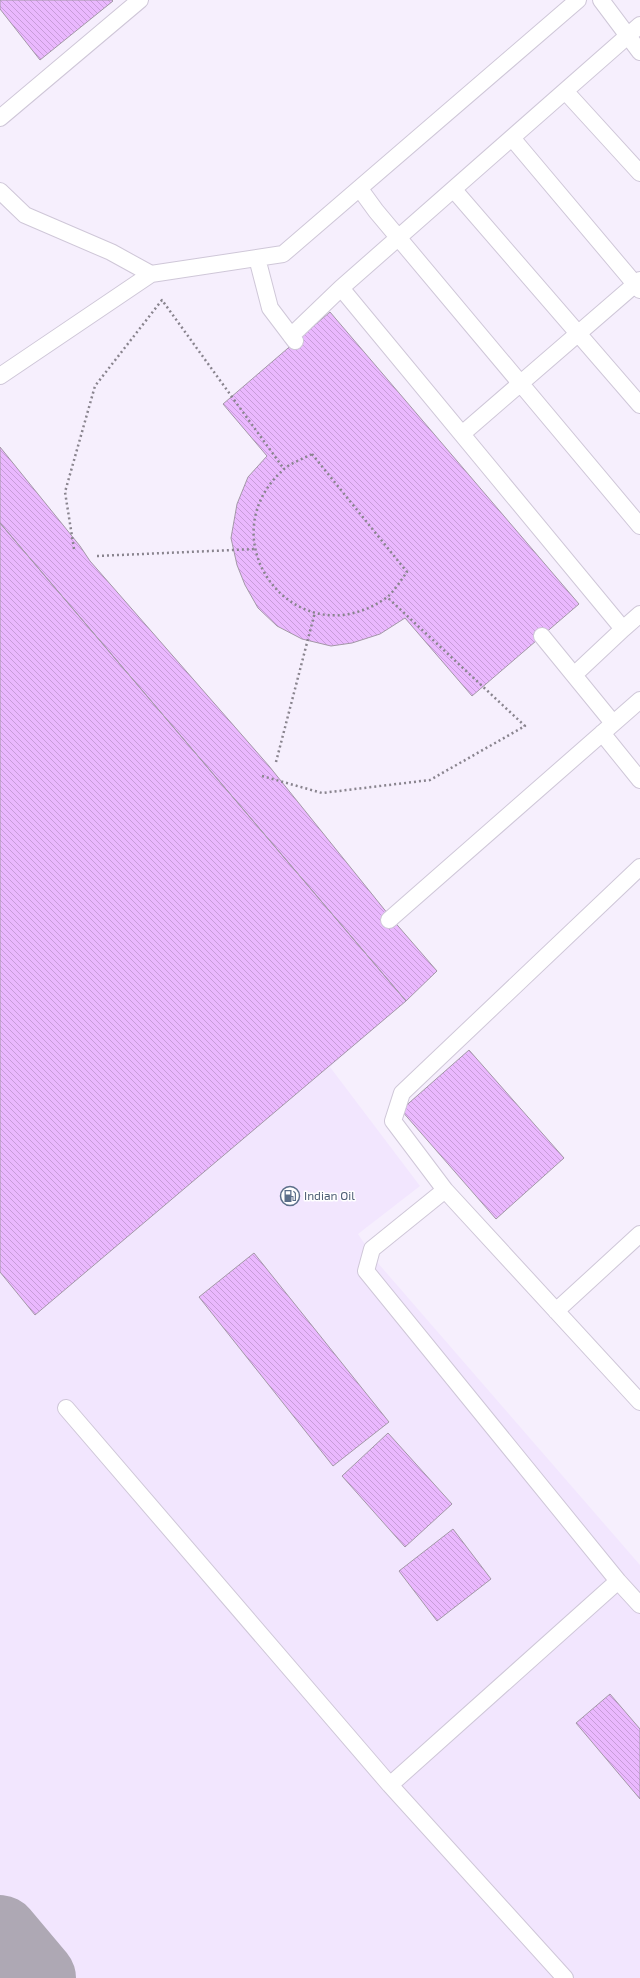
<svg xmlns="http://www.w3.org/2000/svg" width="640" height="1978" font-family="'Exo 2',sans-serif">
<defs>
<pattern id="building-back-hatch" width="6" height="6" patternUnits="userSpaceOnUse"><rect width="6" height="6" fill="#eab8fe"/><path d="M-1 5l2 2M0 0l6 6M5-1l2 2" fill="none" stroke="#c89dd9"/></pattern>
</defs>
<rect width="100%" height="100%" fill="#f6effd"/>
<path fill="#f2e6fe" d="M0,523L406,1001L330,1067L420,1186L358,1234L377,1262L640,1565V1978H0Z"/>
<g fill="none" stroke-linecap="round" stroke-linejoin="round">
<path stroke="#aea8b4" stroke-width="78" d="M0,1934L37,1978"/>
</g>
<path fill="url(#building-back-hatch)" stroke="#a398a7" d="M0,0H112L113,1L40,60L0,9Z
M330,312L579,604L472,696L405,618L380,634L352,643L331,646L302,639L277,626L258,608L245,585L237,565L231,538L237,504L248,477L267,456L223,404Z
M0,447L80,546L90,561L269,766L392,919L437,971L406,1001L0,523Z
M0,523L406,1001L35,1315L0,1272Z
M469,1050L564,1158L496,1219L401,1110Z
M254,1253L389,1422L333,1466L199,1297Z
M388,1433L452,1504L405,1547L342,1476Z
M453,1529L491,1579L437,1621L399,1571Z
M610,1694L640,1729V1799L576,1723Z"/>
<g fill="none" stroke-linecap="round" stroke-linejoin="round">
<g stroke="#cfc7d8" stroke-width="18">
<path id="service" d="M601,0L640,52
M640,25L341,288L623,629L640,614
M566,92L640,173
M0,118L140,0
M512,138L640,290
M360,189L376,211L640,526
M454,190L640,405
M0,191L25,215L111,252L151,274
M257,258L270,308L295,341
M291,336L341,288
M0,376L151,274L283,254L578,0
M462,434L640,280
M542,636L613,723
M574,675L623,629
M602,733L640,780
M389,920L640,700
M445,1190L640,1402
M556,1311L640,1234
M66,1408L390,1785L565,1978
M618,1581L366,1271L372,1249L445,1190L393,1121L402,1093L640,867
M390,1785L618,1581L640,1605"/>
</g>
<path stroke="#89848e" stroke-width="2.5" stroke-dasharray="2 3" stroke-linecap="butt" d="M312,454L407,572C401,580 394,592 386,598C297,660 205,541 283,470C290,463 303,459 312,454Z
M74,549L65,492L95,386L162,300L284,469
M97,556L256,549
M276,762L315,612
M262,776L322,793L430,780L525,726L387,597"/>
<use href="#service" stroke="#fff" stroke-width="16"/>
</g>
<defs>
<g id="fuel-ring" transform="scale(1)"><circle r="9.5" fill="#fff" stroke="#5c6f8a" stroke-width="1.5"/><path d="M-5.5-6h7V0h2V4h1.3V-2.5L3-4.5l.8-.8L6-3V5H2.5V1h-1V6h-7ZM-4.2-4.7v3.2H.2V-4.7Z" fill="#5c6f8a"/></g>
</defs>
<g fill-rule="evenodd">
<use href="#fuel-ring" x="290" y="1196"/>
</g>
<g text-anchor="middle" stroke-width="3" stroke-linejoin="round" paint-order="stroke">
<g font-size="12" fill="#4e5e75" stroke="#fff" text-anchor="start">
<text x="304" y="1200">Indian Oil</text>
</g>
</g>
</svg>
